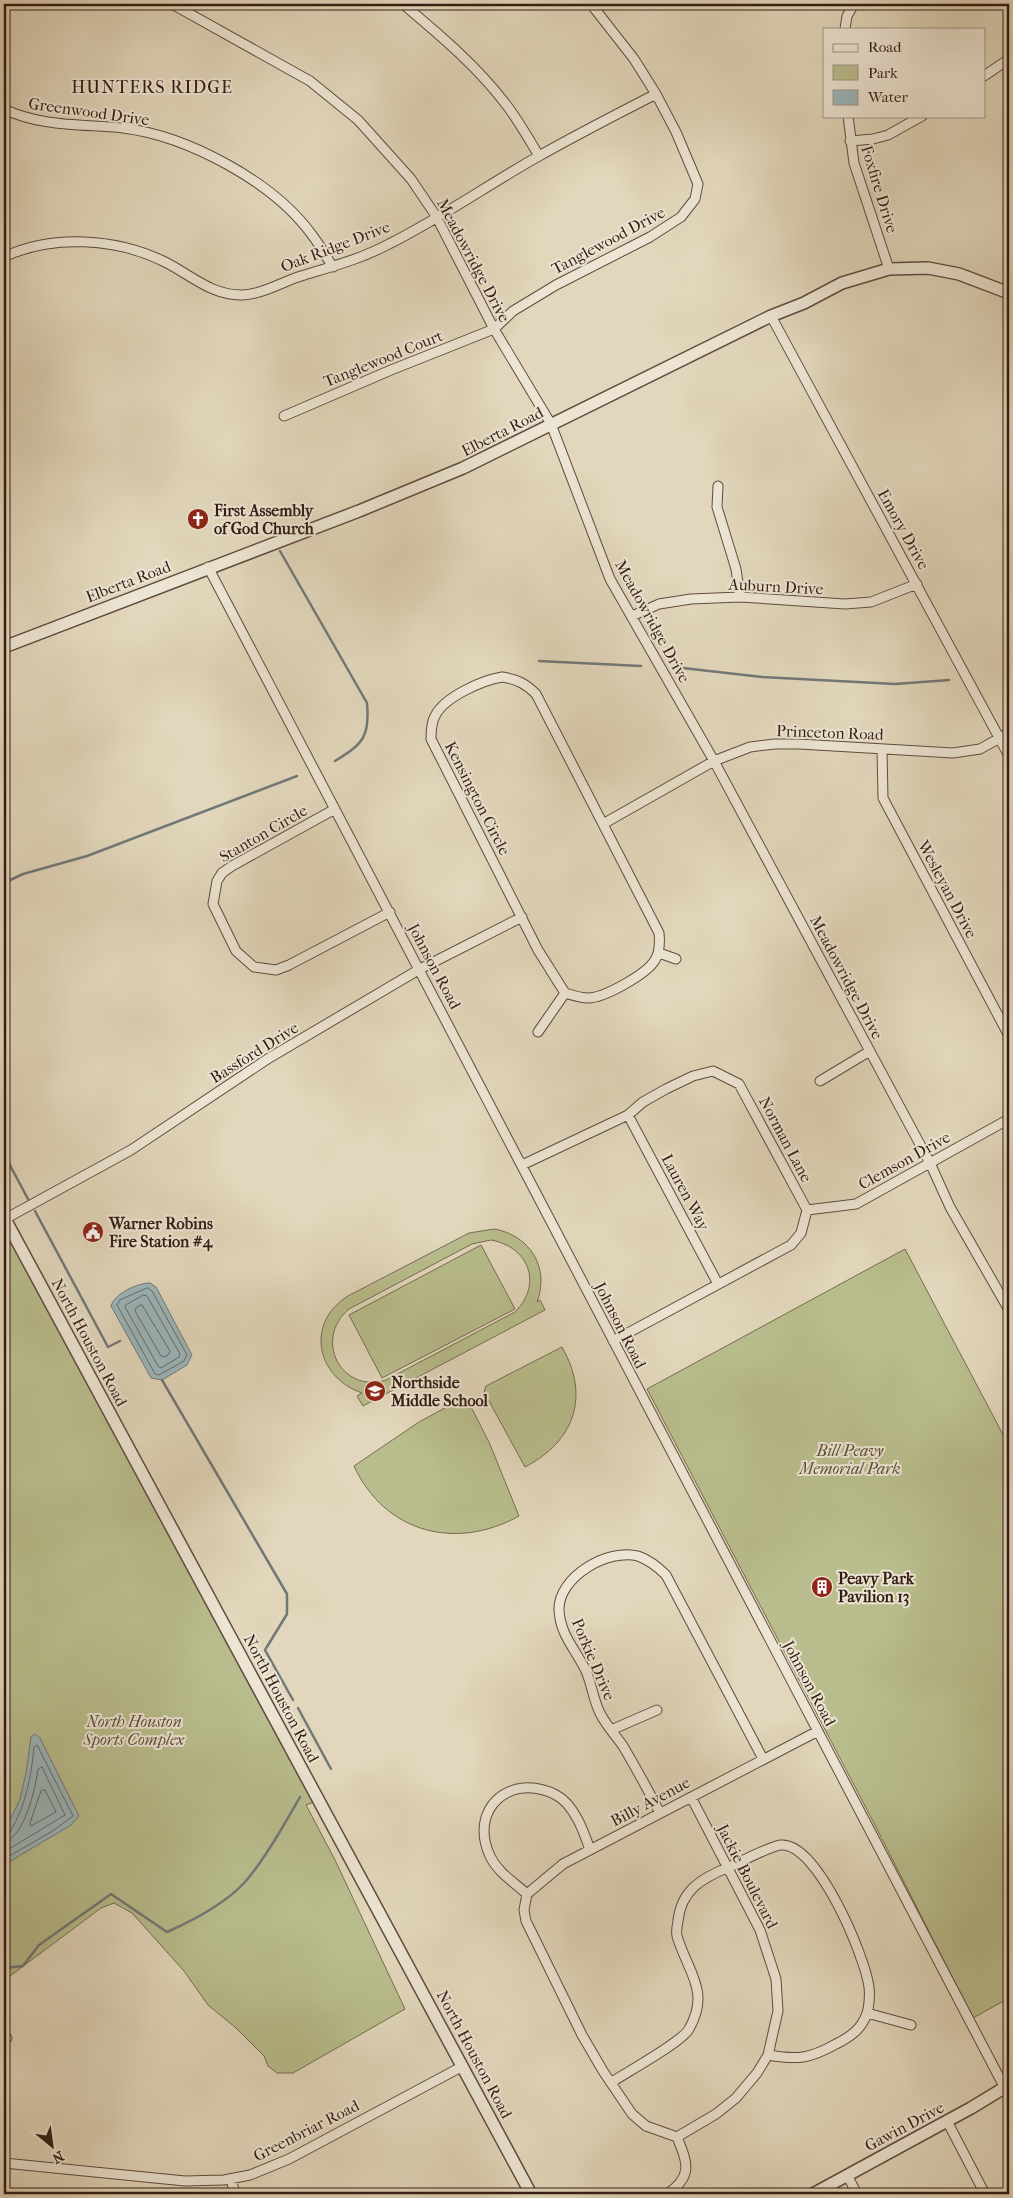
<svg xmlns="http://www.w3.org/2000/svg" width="1013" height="2198" font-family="'IM FELL French Canon',serif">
<rect width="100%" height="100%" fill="#e2d7bc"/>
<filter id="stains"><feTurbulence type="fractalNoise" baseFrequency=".004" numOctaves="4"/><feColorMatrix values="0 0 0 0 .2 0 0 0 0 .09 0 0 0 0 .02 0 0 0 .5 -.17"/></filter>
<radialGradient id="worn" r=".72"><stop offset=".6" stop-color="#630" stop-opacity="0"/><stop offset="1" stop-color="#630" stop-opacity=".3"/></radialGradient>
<path fill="#b9bd8d" stroke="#766c50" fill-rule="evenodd" d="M4,1217L319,1800L306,1805L335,1860L405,2009L293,2073H277L268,2066L264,2056L236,2028L208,2005L184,1971L132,1913L114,1903L101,1908L10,1976L4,1975Z
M494,1229C530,1235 550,1268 537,1302L540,1300L545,1310L363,1406L357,1396L362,1393C316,1377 305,1323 348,1296L469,1233ZM491,1240C529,1247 543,1284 515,1312L386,1380C341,1394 313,1339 349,1309L472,1244Z
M481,1245L515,1309L382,1378L349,1315Z
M905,1249L1009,1446V1998L973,2018L876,1827L647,1389Z
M562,1347C590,1396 575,1441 525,1467L484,1392L486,1386Z
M454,1403L471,1407L489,1442L519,1516C456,1551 385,1533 354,1466L419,1422Z"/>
<path fill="#9bb6bc" stroke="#727879" d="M150,1283L156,1287L192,1355L187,1365L162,1380L151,1378L111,1306C115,1293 138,1283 150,1283Z
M35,1734L40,1738L79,1816L71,1825L4,1865V1833L20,1799L26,1773L31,1737Z"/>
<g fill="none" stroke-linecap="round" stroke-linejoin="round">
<path stroke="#686968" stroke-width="1" d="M148,1288L152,1291L187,1355L184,1361L159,1375L155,1374L117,1305L120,1300Z
M144,1295L147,1296L180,1354L179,1357L161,1368L158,1366L125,1307L126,1305Z
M142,1305L170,1351L169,1354L164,1357L161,1356L135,1311L136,1308Z
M45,1790L56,1812L31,1826L30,1823L41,1791Z
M4,1834L10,1832C26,1805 31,1777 34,1747L37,1745L73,1816L51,1832L4,1859
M4,1841C24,1840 36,1786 38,1769L42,1767L65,1815L4,1852"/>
<path stroke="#727879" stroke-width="2.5" d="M280,551L367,703C370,737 363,744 335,761
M539,661L641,666
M674,667L762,677L895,684L949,680
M4,883L23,874L87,856L297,776
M4,1154L28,1199
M35,1211L108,1347L120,1341
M162,1380L287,1594V1614L265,1650L293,1700
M298,1708L331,1769
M4,1968L23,1966L39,1945L111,1894L167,1932C194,1920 225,1904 245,1882C265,1859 285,1823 300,1797"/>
<g stroke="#604b3e" stroke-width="11">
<path id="minor" d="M172,4L310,81L358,120L411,179L436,216L494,329L551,424L610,579L714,761L930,1163L950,1207L1009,1310
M403,4C441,36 478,67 508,107C519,122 529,139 539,156
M845,29L847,16L854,4
M984,76L1009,59
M4,109C41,127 83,124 123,128C188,136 274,182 312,235C320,245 326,257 333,267
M848,116L854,163L889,269
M850,141L873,139L888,135L922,116
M4,257C52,234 117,238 165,262C191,275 212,296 243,295C263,294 282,282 301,276C330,267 361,259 389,244C441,218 489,184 539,156C578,134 617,114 656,94
M771,316L1009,756
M284,416L391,370L494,329L513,311L556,285L650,237L681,217L695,199L698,184L676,132L656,94L634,59L591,4
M718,486L717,507L736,569L740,597
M208,567L1009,2096
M632,616L659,604L691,599L740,597L845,604L871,602L917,584
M502,677C517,679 526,684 536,694L659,933C660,943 660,952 655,960C647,974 604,998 588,998C581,998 572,995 565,993L538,950L431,739C431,732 431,723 435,716C444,697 483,680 502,677Z
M882,750L883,798L1009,1036
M335,809L232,866L222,873L217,881L213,904L236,951L254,967L276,970L289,965L390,912
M603,824L714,761L750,747L775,744H799L953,753L980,749L1009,733
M659,953L676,959
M538,1032L565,993
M820,1081L870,1051
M628,1115L718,1284
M522,1165L628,1115L643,1102L666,1089L693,1076L713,1071L739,1084L807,1210L801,1233L791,1245L613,1341
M807,1210L856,1204L1009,1119
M5,1219L131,1150L269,1058L420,969L522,917
M611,1730L657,1710
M660,1813C648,1790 636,1768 623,1746C616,1736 607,1726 601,1715C593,1701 592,1683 585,1669C575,1649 560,1634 559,1610C558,1577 608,1548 638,1556C649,1560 657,1566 666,1575L763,1759
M527,1894C514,1882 498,1873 490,1856C468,1808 511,1772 556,1795C574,1804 584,1832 590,1850
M867,2013L911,2025
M4,2037L7,2038
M612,2082C627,2072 682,2042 689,2029C711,1991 687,1971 677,1936C676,1932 677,1926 678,1921C681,1890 702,1878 729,1867C741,1862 770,1846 781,1845C817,1842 865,1956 869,1987C870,1994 869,2007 867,2013C862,2029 850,2037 836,2044C809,2059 798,2060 768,2055
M947,2121L985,2194
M677,2137L716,2114L736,2098L757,2073L768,2055L778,2011L776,1979L760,1930L691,1797
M4,2163L185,2181L224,2180L250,2175L289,2159L463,2066
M847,2175L857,2194
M231,2179L235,2194
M667,2194C694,2176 687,2162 677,2137L646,2126L632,2114L603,2071L582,2035L526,1921L524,1910L527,1894L563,1864L818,1731"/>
</g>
<g stroke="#604b3e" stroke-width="14">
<path id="tertiary" d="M4,647L359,511L463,468L771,316L804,303L842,283L889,269L928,268L959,274L1009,293
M4,1217L531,2194
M813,2194L971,2108L1009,2085"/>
</g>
<use href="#minor" stroke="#ece5d3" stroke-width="9"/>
<use href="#tertiary" stroke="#ece5d3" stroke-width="11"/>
</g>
<defs>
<g id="church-disc" transform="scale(1.125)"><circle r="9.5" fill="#8f2418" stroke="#ece5d3"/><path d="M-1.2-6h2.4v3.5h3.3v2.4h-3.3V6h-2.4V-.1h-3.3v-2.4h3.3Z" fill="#fff"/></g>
<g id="civic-disc" transform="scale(1.125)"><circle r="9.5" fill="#8f2418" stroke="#ece5d3"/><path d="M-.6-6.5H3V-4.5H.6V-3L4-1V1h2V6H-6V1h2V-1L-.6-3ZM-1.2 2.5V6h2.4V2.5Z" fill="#fff"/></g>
<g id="school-disc" transform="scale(1.125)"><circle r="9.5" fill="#8f2418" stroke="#ece5d3"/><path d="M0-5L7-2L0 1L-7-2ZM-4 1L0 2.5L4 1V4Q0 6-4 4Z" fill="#fff"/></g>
<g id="building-disc" transform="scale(1.125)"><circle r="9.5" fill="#8f2418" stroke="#ece5d3"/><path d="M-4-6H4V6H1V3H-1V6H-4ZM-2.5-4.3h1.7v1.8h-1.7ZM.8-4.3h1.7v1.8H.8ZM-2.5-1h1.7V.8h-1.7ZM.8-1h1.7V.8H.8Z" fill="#fff"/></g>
</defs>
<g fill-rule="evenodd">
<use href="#church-disc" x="198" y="519"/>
<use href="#civic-disc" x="93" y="1232"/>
<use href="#school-disc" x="375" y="1391"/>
<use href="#building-disc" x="822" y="1587"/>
</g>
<g text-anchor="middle" stroke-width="4" stroke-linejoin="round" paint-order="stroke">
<g font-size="16" fill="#341c14" stroke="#ece5d3">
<text transform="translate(89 111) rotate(8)" y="6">Greenwood Drive</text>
<text transform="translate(880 189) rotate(73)" y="6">Foxfire Drive</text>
<text transform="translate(608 240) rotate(-28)" y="6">Tanglewood Drive</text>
<text transform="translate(335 246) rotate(-21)" y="6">Oak Ridge Drive</text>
<text transform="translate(474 260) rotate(62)" y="6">Meadowridge Drive</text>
<text transform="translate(383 358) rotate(-22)" y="6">Tanglewood Court</text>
<text transform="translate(502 431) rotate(-27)" y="6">Elberta Road</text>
<text transform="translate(904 529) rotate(61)" y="6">Emory Drive</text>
<text transform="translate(128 581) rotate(-21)" y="6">Elberta Road</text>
<text transform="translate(776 586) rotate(3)" y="6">Auburn Drive</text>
<text transform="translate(653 621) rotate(61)" y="6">Meadowridge Drive</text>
<text transform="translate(830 732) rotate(2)" y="6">Princeton Road</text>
<text transform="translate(478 798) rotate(63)" y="6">Kensington Circle</text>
<text transform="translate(263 833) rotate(-30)" y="6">Stanton Circle</text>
<text transform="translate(948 889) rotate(62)" y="6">Wesleyan Drive</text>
<text transform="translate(435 966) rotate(62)" y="6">Johnson Road</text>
<text transform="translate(847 977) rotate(62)" y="6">Meadowridge Drive</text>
<text transform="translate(254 1052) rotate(-32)" y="6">Bassford Drive</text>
<text transform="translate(786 1139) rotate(62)" y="6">Norman Lane</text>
<text transform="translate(904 1160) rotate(-29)" y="6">Clemson Drive</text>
<text transform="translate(686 1192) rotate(62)" y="6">Lauren Way</text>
<text transform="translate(621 1325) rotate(63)" y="6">Johnson Road</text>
<text transform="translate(90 1342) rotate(62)" y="6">North Houston Road</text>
<text transform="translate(594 1659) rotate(67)" y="6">Porkie Drive</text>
<text transform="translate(810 1683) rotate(62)" y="6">Johnson Road</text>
<text transform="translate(282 1698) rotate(62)" y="6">North Houston Road</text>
<text transform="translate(650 1801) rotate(-28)" y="6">Billy Avenue</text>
<text transform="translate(748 1876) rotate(63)" y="6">Jackie Boulevard</text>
<text transform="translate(475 2054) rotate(62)" y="6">North Houston Road</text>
<text transform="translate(904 2126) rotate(-28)" y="6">Gawin Drive</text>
<text transform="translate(306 2130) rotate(-27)" y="6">Greenbriar Road</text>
</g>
<g font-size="16" font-weight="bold" fill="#341c14" stroke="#ece5d3" text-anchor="start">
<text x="214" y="516">First Assembly<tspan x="214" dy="18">of God Church</tspan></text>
<text x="109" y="1229">Warner Robins<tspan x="109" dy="18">Fire Station #4</tspan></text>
<text x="391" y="1388">Northside<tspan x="391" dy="18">Middle School</tspan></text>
<text x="838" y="1584">Peavy Park<tspan x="838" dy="18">Pavilion 13</tspan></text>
</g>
<g font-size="16" font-style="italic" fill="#5c4c38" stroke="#ece5d3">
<text x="850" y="1456">Bill Peavy<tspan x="850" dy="18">Memorial Park</tspan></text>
<text x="134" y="1727">North Houston<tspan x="134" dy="18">Sports Complex</tspan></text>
</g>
<g font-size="18" letter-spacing="1" fill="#341c14" stroke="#ece5d3">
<text x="152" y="93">HUNTERS RIDGE</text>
</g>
</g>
<rect width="1013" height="2198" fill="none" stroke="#e2d7bc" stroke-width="20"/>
<rect x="5" y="5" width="1003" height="2188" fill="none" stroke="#341c14" stroke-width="2.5"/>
<rect x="10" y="10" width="993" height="2178" fill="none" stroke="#341c14"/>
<rect x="823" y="28" width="162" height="90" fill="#ece5d3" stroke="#a29587"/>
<rect x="833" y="44" width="25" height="8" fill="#ece5d3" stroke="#a29587"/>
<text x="868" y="52" font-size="15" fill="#341c14">Road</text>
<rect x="833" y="65" width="25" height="15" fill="#b9bd8d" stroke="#a29587"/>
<text x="868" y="78" font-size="15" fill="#341c14">Park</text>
<rect x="833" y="90" width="25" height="15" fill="#9bb6bc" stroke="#a29587"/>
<text x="868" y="102" font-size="15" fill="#341c14">Water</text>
<g transform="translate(52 2146) rotate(151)" stroke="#ece5d3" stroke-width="4" paint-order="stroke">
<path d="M0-4L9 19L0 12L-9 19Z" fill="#341c14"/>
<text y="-8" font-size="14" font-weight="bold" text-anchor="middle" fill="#341c14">N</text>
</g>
<rect width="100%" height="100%" filter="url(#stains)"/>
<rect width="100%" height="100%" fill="url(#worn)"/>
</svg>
